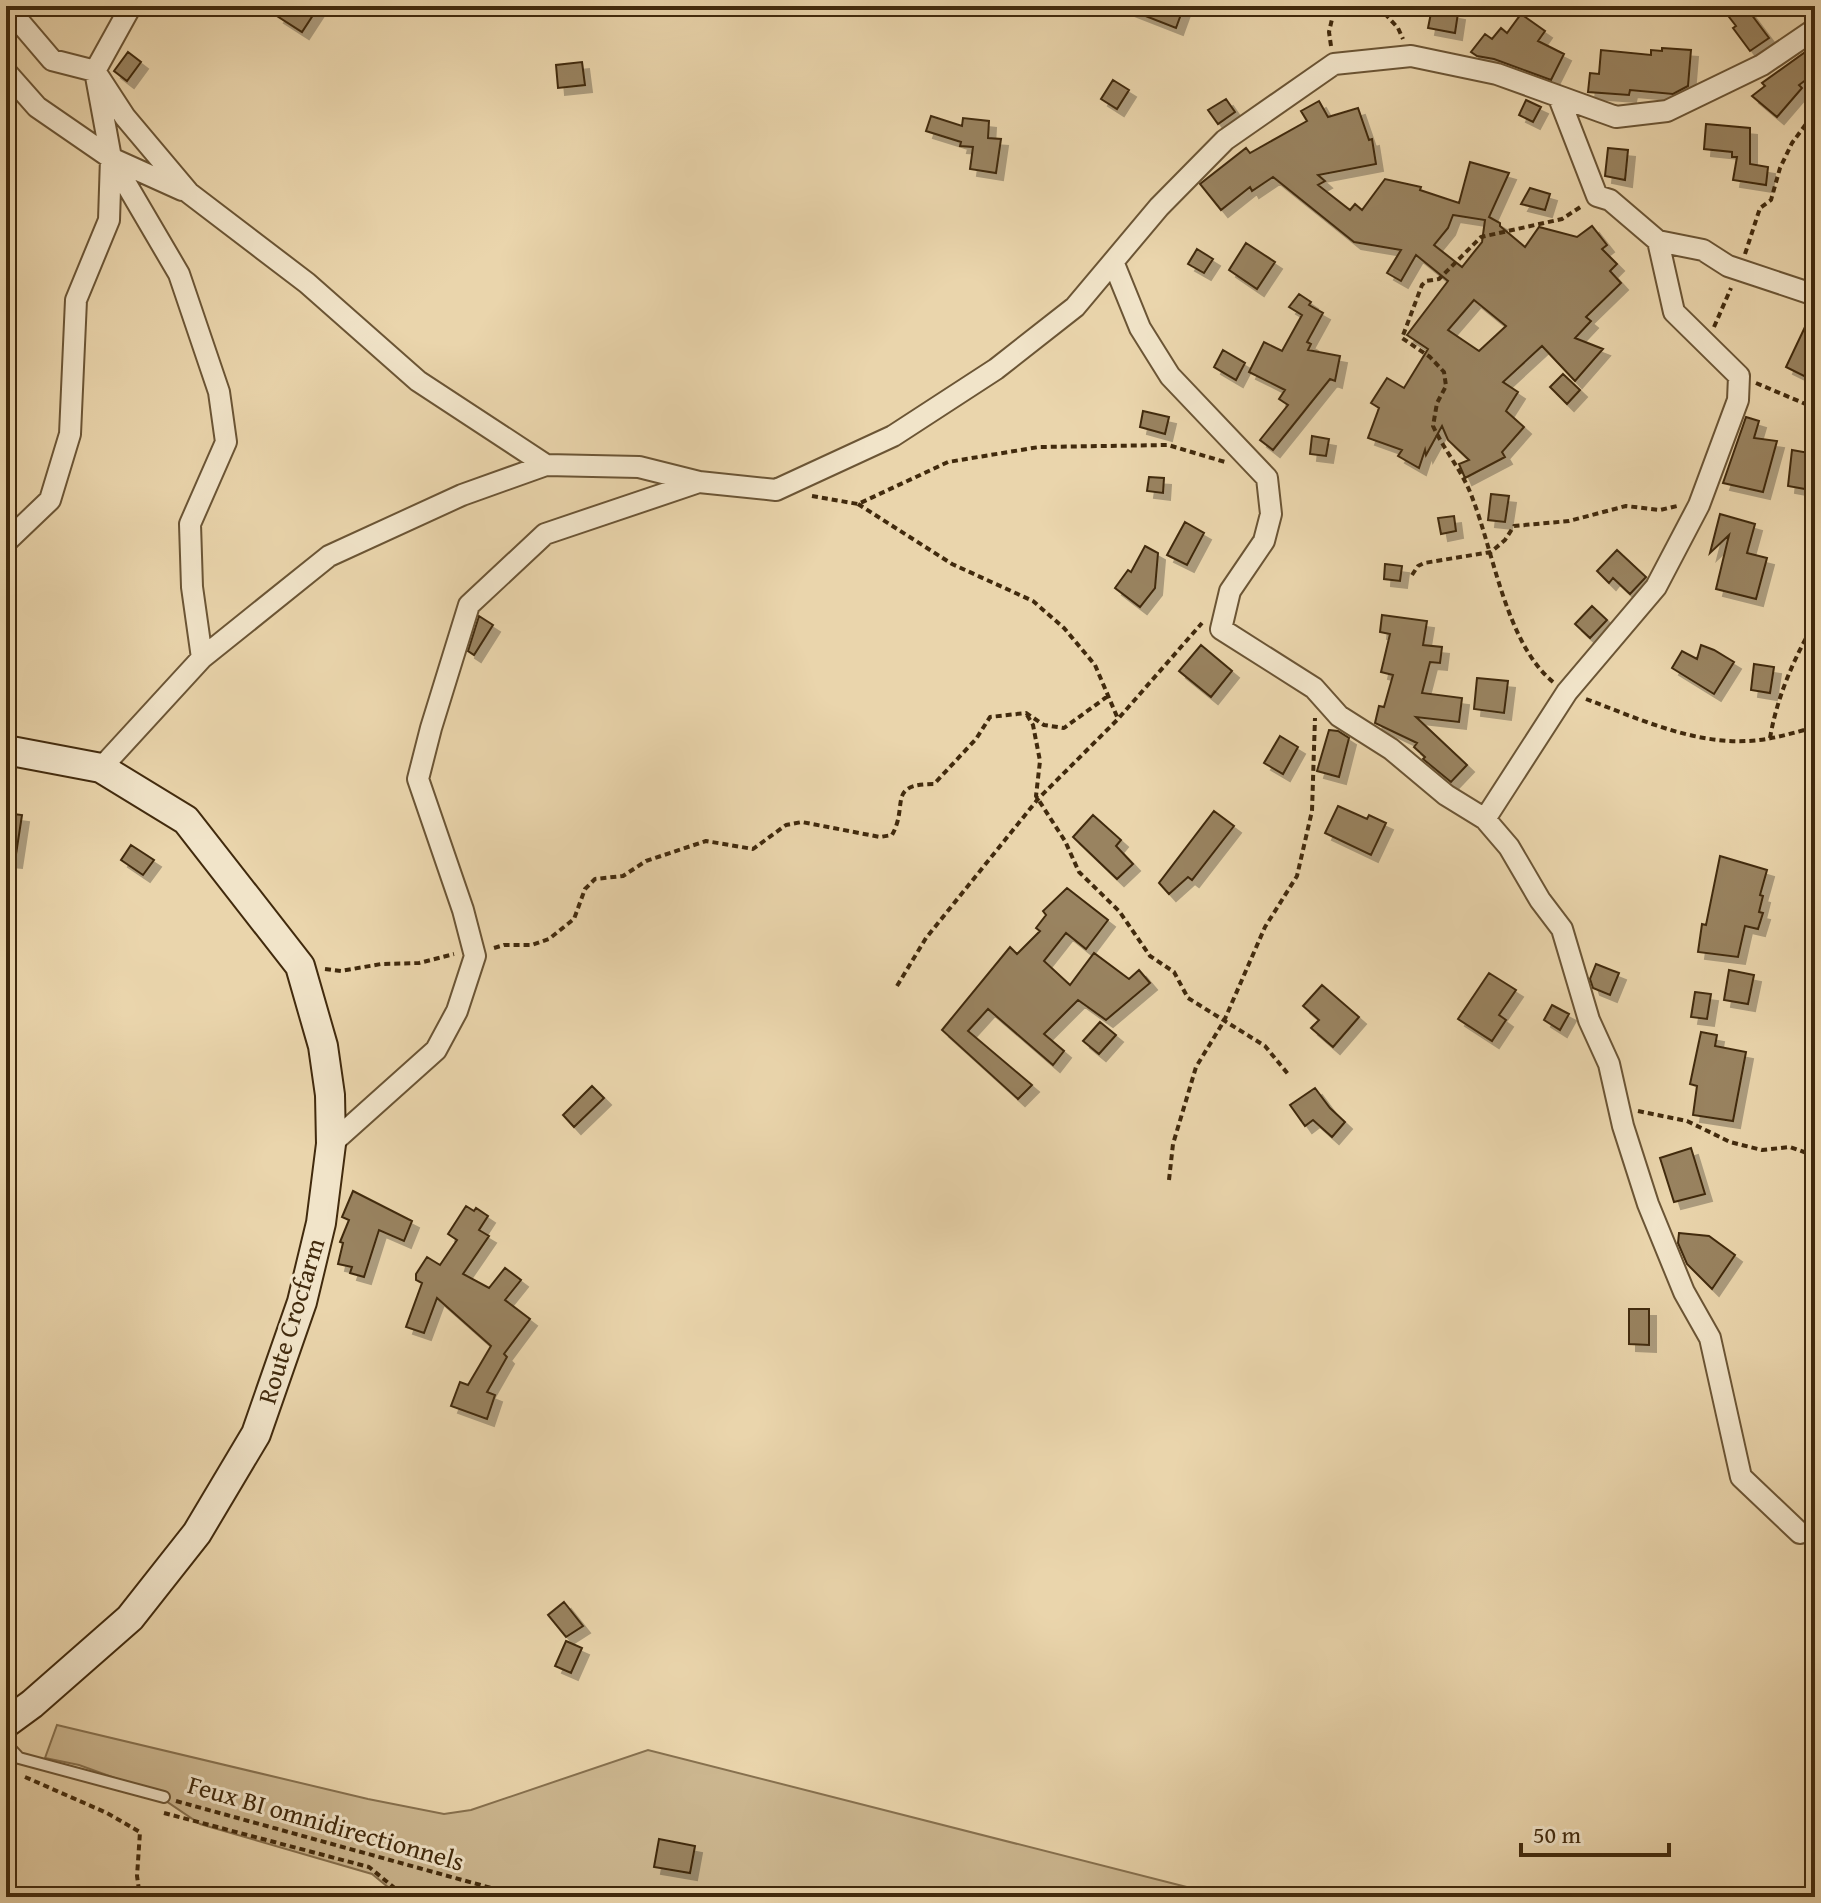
<svg xmlns="http://www.w3.org/2000/svg" width="1821" height="1903" font-family="'Gentium Book Plus',serif">
<defs>
<filter id="shadow"><feDropShadow dx="7" dy="7" stdDeviation="0" flood-color="#0004"/></filter>
</defs>
<rect width="100%" height="100%" fill="#ead5ac"/>
<filter id="stains"><feTurbulence type="fractalNoise" baseFrequency=".0025" numOctaves="4"/><feColorMatrix values="0 0 0 0 .2 0 0 0 0 .09 0 0 0 0 .02 0 0 0 .5 -.17"/></filter>
<radialGradient id="worn" r=".72"><stop offset=".6" stop-color="#630" stop-opacity="0"/><stop offset="1" stop-color="#630" stop-opacity=".3"/></radialGradient>
<path fill="#cdb891" stroke="#87714f" stroke-width="2" d="M57,1725L368,1799L444,1814L471,1810L648,1750L1226,1897H421L394,1892L372,1874L200,1824L151,1791L79,1765L45,1758Z"/>
<path fill="#998360" stroke="#412a0d" stroke-width="2" fill-rule="evenodd" filter="url(#shadow)" d="M286,6H319L302,32L277,16Z
M1120,6H1184L1176,28Z
M1736,6H1745L1769,38L1750,51L1733,28L1736,26L1726,13Z
M1432,8L1458,13L1455,33L1428,28Z
M1521,14L1545,31L1538,41L1564,54L1551,80L1494,59L1477,56L1471,52L1485,34L1492,39L1501,28L1507,33Z
M1815,45V73L1799,85L1802,88L1777,117L1752,96L1765,86L1762,83Z
M1662,48L1691,50L1688,86L1673,94L1630,90L1629,95L1588,92L1590,73L1599,74L1601,50L1651,55V50L1662,51Z
M128,52L141,62L127,81L114,71Z
M582,62L585,85L558,88L556,65Z
M1113,80L1129,90L1117,109L1101,99Z
M1226,99L1235,112L1218,124L1208,110Z
M1526,100L1541,107L1533,122L1519,115Z
M1319,101L1328,117L1358,108L1369,140L1372,139L1376,164L1318,175L1325,181L1318,185L1350,210L1355,204L1362,210L1385,179L1421,187L1420,190L1459,203L1470,162L1509,173L1489,217L1500,223V226L1525,247L1539,227L1577,237L1592,226L1607,245L1602,249L1617,264L1610,271L1621,283L1586,317L1591,321L1575,338L1603,349L1575,381L1542,346L1503,382L1518,392L1506,411L1524,427L1502,452L1505,457L1465,478L1459,464L1469,460L1448,440L1442,426L1426,455L1425,450L1419,468L1398,456L1402,450L1368,438L1379,408L1371,403L1387,378L1404,388L1428,349L1407,335L1448,281L1416,255L1401,281L1387,273L1401,250L1354,242L1273,177L1252,191L1250,187L1221,210L1200,184L1246,148L1250,153L1307,121L1301,111ZM1453,215L1485,220L1482,242L1462,267L1434,245L1448,228ZM1474,300L1506,326L1479,351L1448,330Z
M931,116L962,126L963,118L989,121L988,138L1001,139L996,173L970,169L973,147L960,146L961,142L926,131Z
M1706,124L1750,128V164L1768,167L1766,185L1733,180L1737,157H1732V152L1704,149Z
M1608,148L1628,150L1625,180L1605,176Z
M1530,188L1550,194L1545,210L1521,204Z
M1246,243L1275,262L1257,289L1229,270Z
M1197,249L1213,259L1204,273L1188,264Z
M1299,294L1311,302L1309,305L1323,313L1307,342L1311,344L1308,350L1340,356L1335,381L1330,379L1273,450L1260,440L1288,405L1279,399L1285,390L1249,372L1264,342L1282,351L1302,315L1289,307Z
M1814,308L1815,360L1806,377L1786,367Z
M1223,350L1245,363L1236,380L1214,367Z
M1563,374L1580,390L1567,404L1550,387Z
M1143,411L1169,417L1165,434L1140,427Z
M1746,417L1759,421L1754,438L1777,441L1763,492L1723,483Z
M1312,436L1329,439L1326,456L1310,454Z
M1792,450L1815,454V478L1807,476L1805,489L1788,486Z
M1149,477L1164,478L1163,493L1147,491Z
M1491,494L1509,496L1505,522L1488,520Z
M1720,514L1755,524L1747,553L1767,558L1756,599L1716,589L1729,535L1710,553Z
M1454,516L1456,531L1441,534L1438,518Z
M1185,522L1204,533L1187,565L1167,555Z
M1145,546L1158,553L1155,588L1140,607L1115,588L1128,570L1131,572Z
M1617,550L1646,577L1630,594L1613,578L1609,583L1597,571Z
M1385,564L1402,566L1400,581L1384,579Z
M1592,606L1607,620L1590,638L1575,624Z
M1382,615L1427,621L1423,645L1442,647L1440,663L1430,662L1422,693L1462,698L1459,722L1416,717L1467,765L1451,782L1423,759L1425,757L1414,747L1417,743L1375,723L1379,706L1384,707L1393,675L1381,672L1390,634L1380,632Z
M479,616L493,625L474,655L468,651Z
M1201,645L1232,671L1211,697L1179,671Z
M1701,645L1714,650L1734,662L1714,694L1672,668L1682,651L1697,659Z
M1754,664L1774,667L1770,693L1751,690Z
M1477,678L1508,681L1504,713L1474,709Z
M1329,730L1338,731L1349,738L1339,777L1317,771Z
M1280,736L1298,747L1283,774L1264,763Z
M1338,806L1367,819L1369,815L1386,823L1371,855L1325,833Z
M1214,811L1234,826L1192,880L1188,877L1169,894L1159,883Z
M6,813L22,815L15,861L6,860Z
M1093,815L1121,840L1116,846L1133,864L1117,879L1073,837Z
M131,845L154,860L143,875L121,860Z
M1720,856L1767,870L1760,895L1763,896L1759,912L1763,913L1758,929L1745,926L1738,957L1698,952L1702,924L1706,925Z
M1067,888L1108,920L1086,949L1066,933L1044,961L1070,985L1094,953L1129,979L1139,970L1150,983L1106,1020L1078,1000L1044,1034L1064,1051L1053,1065L988,1009L968,1031L1032,1085L1018,1099L942,1030L1010,947L1017,954L1040,931L1036,928L1046,915L1043,911Z
M1596,964L1619,973L1610,995L1593,988L1590,979Z
M1729,970L1754,975L1748,1004L1724,1000Z
M1489,973L1516,990L1499,1015L1506,1020L1492,1041L1458,1019Z
M1322,985L1359,1017L1333,1047L1311,1028L1319,1020L1303,1006Z
M1695,992L1711,994L1707,1019L1691,1017Z
M1552,1005L1569,1014L1560,1030L1544,1020Z
M1100,1022L1116,1035L1099,1054L1083,1041Z
M1701,1032L1717,1035L1715,1046L1746,1052L1733,1121L1693,1115L1697,1086L1690,1084Z
M592,1086L604,1098L574,1127L563,1115Z
M1315,1088L1330,1108L1345,1122L1332,1137L1313,1120L1305,1126L1290,1105Z
M1691,1148L1705,1194L1674,1202L1660,1158Z
M353,1191L412,1221L404,1241L379,1230L364,1277L350,1273L352,1267L338,1264L343,1243L340,1242L349,1220L342,1217Z
M466,1206L474,1211L476,1208L488,1216L479,1230L489,1236L463,1274L489,1288L505,1268L521,1280L505,1300L530,1319L504,1354L507,1357L487,1392L495,1395L487,1419L451,1406L460,1382L468,1385L491,1346L437,1298L424,1333L406,1327L422,1283L416,1280V1274L427,1257L440,1265L457,1240L448,1234Z
M1679,1233L1709,1236L1735,1255L1712,1289L1687,1264L1678,1243Z
M1629,1309H1649V1345L1629,1344Z
M564,1602L583,1626L566,1637L548,1615Z
M566,1641L582,1648L571,1673L555,1666Z
M659,1839L695,1846L690,1873L654,1867Z"/>
<g fill="none" stroke-linecap="round" stroke-linejoin="round">
<g stroke="#6b5535" stroke-width="14">
<path id="lane" d="M6,1744L19,1758L164,1797"/>
</g>
<g stroke="#6b5535" stroke-width="24">
<path id="street" d="M6,6L52,60L95,71L125,117L189,193L307,283L418,381L546,465
M131,6L95,71L111,158L179,274L219,392L226,442L190,524L192,587L202,658
M6,72L37,107L111,158L182,190
M1559,98L1597,196L1610,200L1658,241L1703,250L1728,266L1815,295
M1114,264L1140,328L1170,376L1267,478L1271,514L1264,541L1230,591L1221,629L1314,688L1339,716L1391,749L1446,795L1485,819L1509,847L1540,900L1562,929L1589,1020L1609,1064L1623,1126L1648,1204L1684,1292L1710,1338L1741,1477L1800,1533
M6,542L50,500L70,434L76,300L109,220L111,158
M101,768L202,658L329,556L462,495L546,465L639,467L699,482L776,490L893,436L996,369L1075,307L1159,207L1225,140L1334,64L1411,56L1497,74L1616,117L1667,111L1762,65L1815,29
M1485,819L1567,692L1656,587L1699,505L1738,400L1739,376L1674,312L1658,241
M331,1144L436,1050L457,1011L475,956L463,910L418,779L431,728L469,605L545,534L699,482"/>
</g>
<g stroke="#412a0d" stroke-width="32">
<path id="secondary" d="M6,750L101,768L186,820L300,966L323,1046L330,1095L331,1144L321,1223L302,1302L256,1434L197,1533L130,1618L32,1704L6,1723"/>
</g>
<path stroke="#412a0d" stroke-width="4" stroke-dasharray="6 4" stroke-linecap="butt" d="M1378,6L1398,28L1403,39
M1331,46L1329,32L1335,6
M1745,254L1760,208L1771,200L1780,168L1792,143L1815,112
M1714,327L1731,288
M1756,383L1815,408
M812,496L858,504L948,462L1039,447L1168,445L1225,462
M858,504L952,564L1033,601L1064,628L1095,665L1118,719
M1412,575L1418,566L1424,563L1491,552L1505,540L1514,526L1569,521L1626,506L1660,510L1677,506
M1553,682C1506,643 1494,553 1472,497C1463,472 1444,450 1433,426L1437,403L1446,386L1444,372L1430,357L1402,338L1422,285L1426,281L1439,279L1481,237L1562,219L1582,206
M1586,699C1637,718 1692,744 1748,741C1771,740 1793,733 1815,727
M1027,715L1033,725L1040,761L1036,796L1065,841L1079,872L1119,911L1150,956L1174,972L1188,998L1265,1046L1288,1074
M1770,738C1777,697 1794,658 1815,622
M494,948L504,945H532L549,939L574,919L585,889L595,879L623,876L646,861L706,841L753,849L786,825L802,822L880,837L892,835C909,805 886,784 934,784L976,739L990,717L1026,713L1044,725L1064,728L1108,696
M325,969L341,971L381,964L419,963L454,954
M897,986L926,938L1038,799L1118,719L1202,623
M1638,1111L1687,1121L1730,1142L1762,1150L1790,1147L1815,1156
M1169,1180L1173,1144L1196,1067L1224,1021L1265,927L1297,876L1312,811L1315,718
M25,1777L107,1813L140,1832L137,1876L140,1897
M176,1801L524,1897
M164,1813L369,1867L397,1890L423,1897"/>
<use href="#lane" stroke="#f1e4c9" stroke-width="10"/>
<use href="#street" stroke="#f1e4c9" stroke-width="20"/>
<use href="#secondary" stroke="#f1e4c9" stroke-width="28"/>
</g>
<g text-anchor="middle" stroke-width="6" stroke-linejoin="round" paint-order="stroke">
<g font-size="26" fill="#412a0d" stroke="#f1e4c9">
<text transform="translate(291 1321) rotate(-73)" y="9">Route Crocfarm</text>
<text transform="translate(326 1823) rotate(16)" y="9">Feux BI omnidirectionnels</text>
</g>
</g>
<rect width="1821" height="1903" fill="none" stroke="#ead5ac" stroke-width="32"/>
<rect x="8" y="8" width="1805" height="1887" fill="none" stroke="#412a0d" stroke-width="4"/>
<rect x="16" y="16" width="1789" height="1871" fill="none" stroke="#412a0d" stroke-width="2"/>
<path d="M1521 1843v12h148v-12" fill="none" stroke="#412a0d" stroke-width="4"/>
<text x="1533" y="1843" font-size="24" fill="#412a0d" stroke="#f1e4c9" stroke-width="6" paint-order="stroke">50 m</text>
<rect width="100%" height="100%" filter="url(#stains)"/>
<rect width="100%" height="100%" fill="url(#worn)"/>
</svg>
